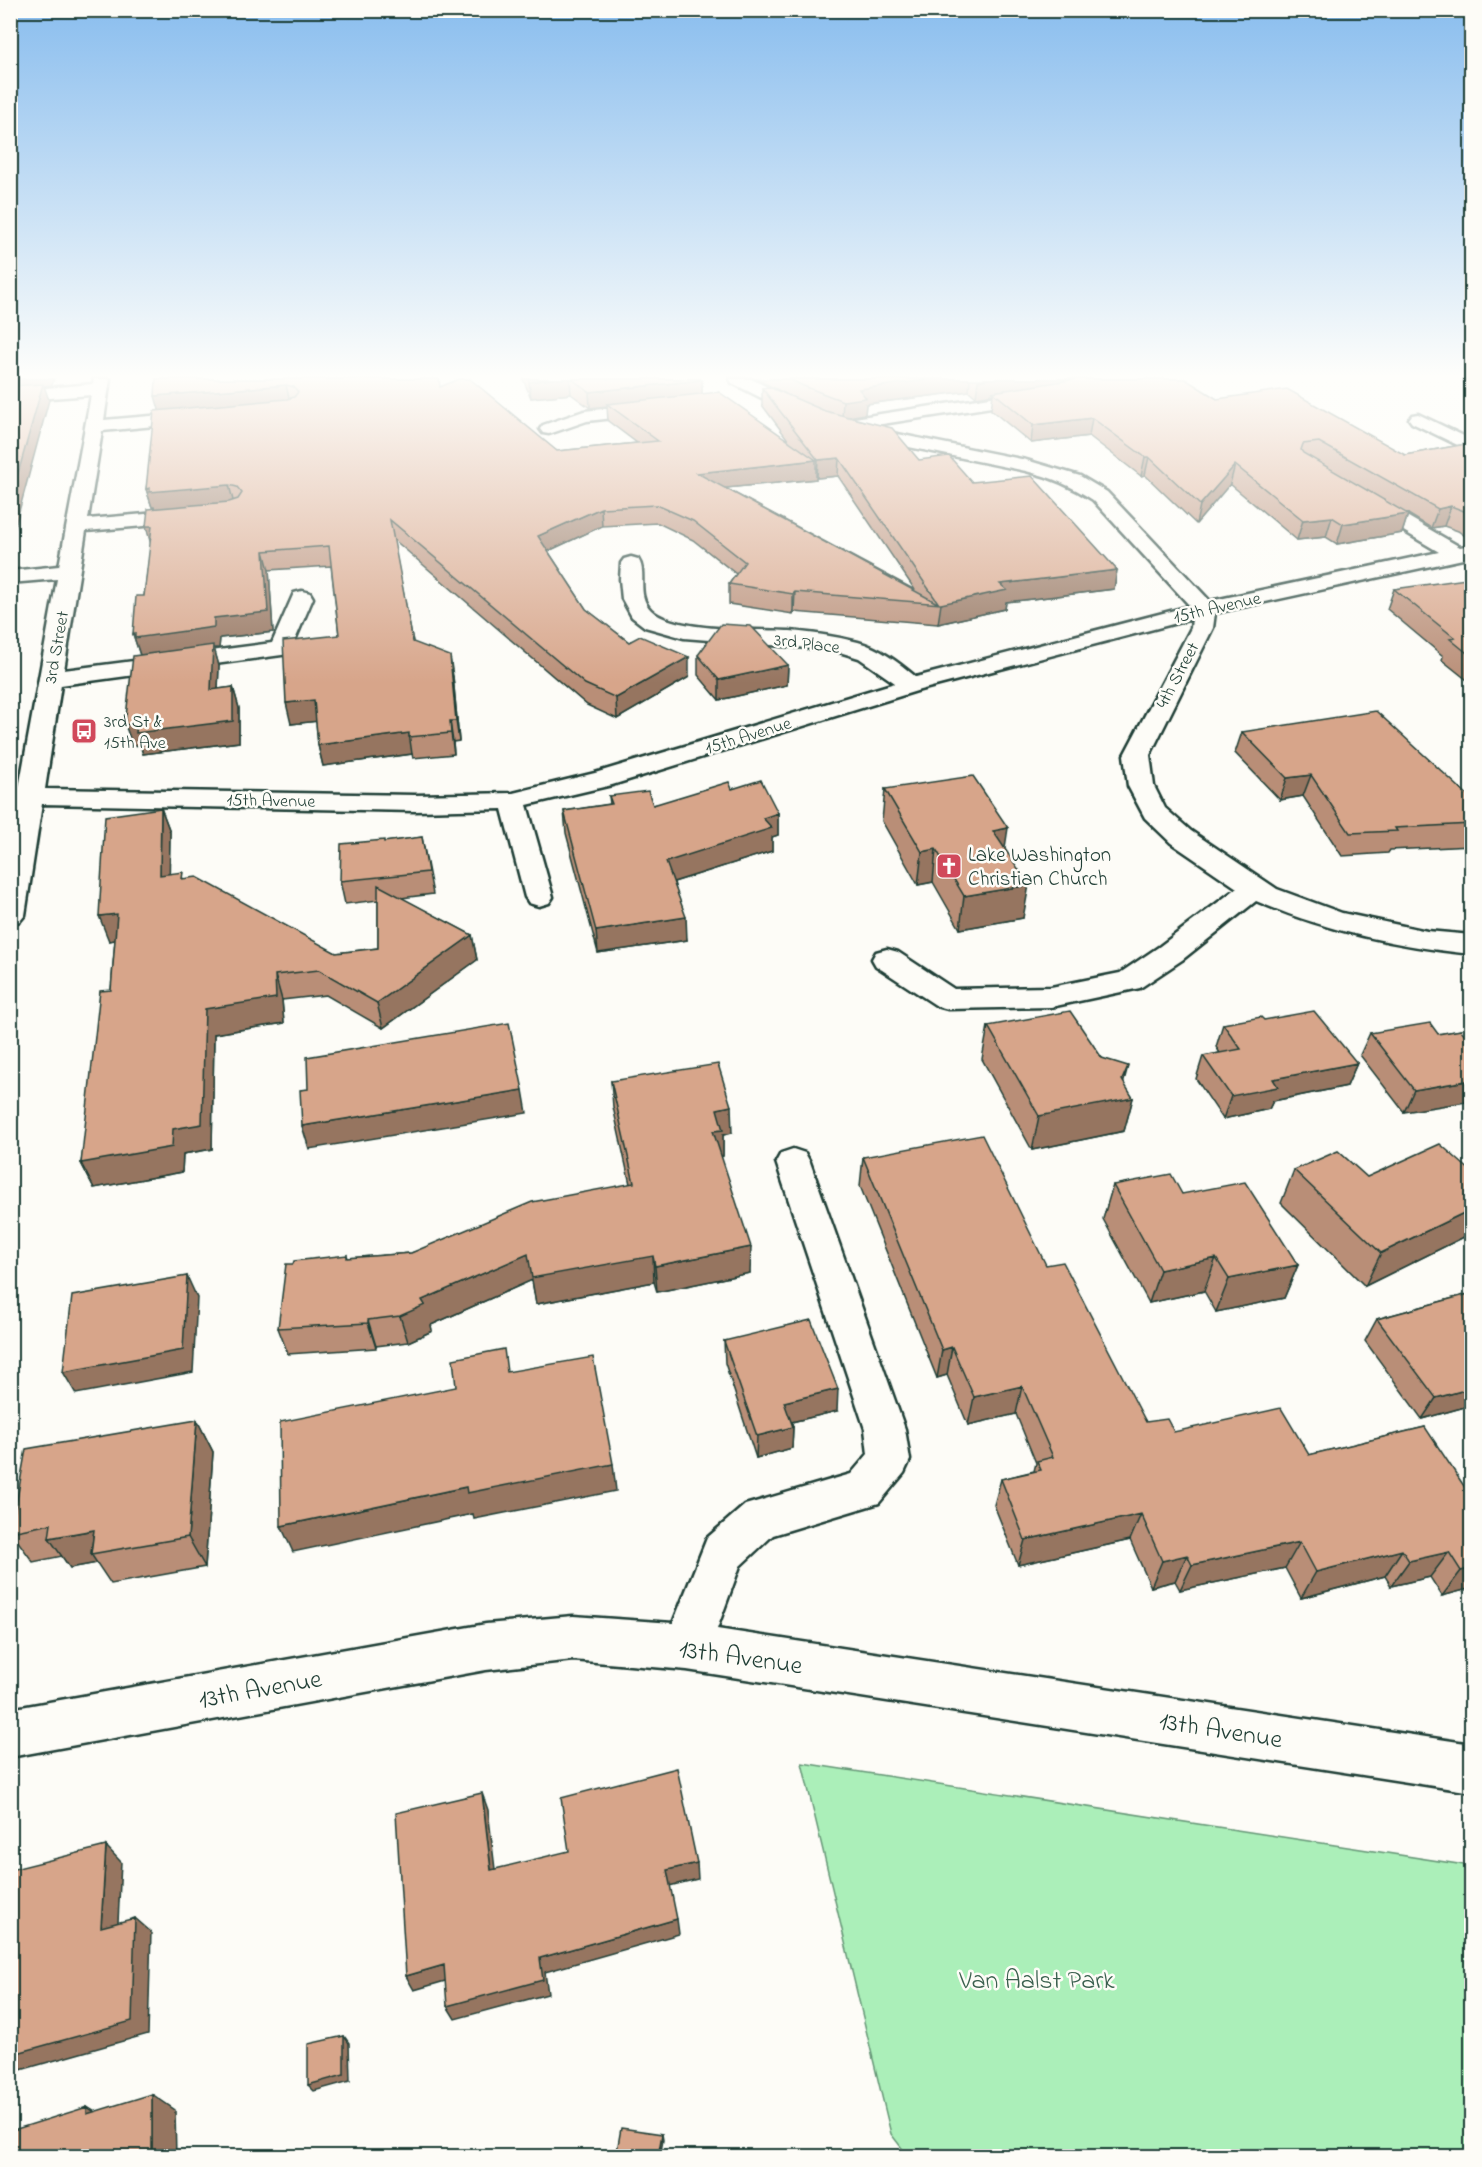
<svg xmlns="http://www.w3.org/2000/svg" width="1482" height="2167" font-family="'Indie Flower',sans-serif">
<rect width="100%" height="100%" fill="#fdfcf7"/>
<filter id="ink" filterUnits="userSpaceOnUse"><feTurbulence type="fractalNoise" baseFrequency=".0167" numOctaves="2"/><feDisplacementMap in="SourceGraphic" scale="12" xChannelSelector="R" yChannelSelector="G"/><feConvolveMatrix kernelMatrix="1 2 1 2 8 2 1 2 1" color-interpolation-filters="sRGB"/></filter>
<g filter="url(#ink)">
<path fill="#abefb9" stroke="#659676" stroke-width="1.5" d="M802,1763L1471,1866V2156H908L891,2134Z"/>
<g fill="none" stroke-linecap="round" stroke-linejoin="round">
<g stroke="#1f3d34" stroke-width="5">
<path id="minor" d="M94,379H110L104,420L197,412L203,413L206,417L203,421L197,422L102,431L88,519L191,510L198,512L201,516L198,520L191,522L86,531L64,670L272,643L294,593L302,591L310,593L313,598L289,654L61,685L45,789L415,795L513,793L595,773L895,683L859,658L833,650L684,638L645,627L632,617L622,599L620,579L621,563L624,559L631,557L638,559C648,573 635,594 651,610C672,632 757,629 790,631C812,633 835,636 858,642C880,648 898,662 916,677L1190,606L1093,500C1072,486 1051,477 1026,471L855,436L852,432L855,428H842L839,424L842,420L848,419L1037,390L1043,391L1046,395L1043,399L863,427L1026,460L1080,476L1107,492L1210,601L1439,552L1358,504L1355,500L1358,496H1372L1460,547L1472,545V557L1215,613L1213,628L1150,755L1154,786L1165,808L1191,831L1277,889L1342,913L1427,931L1472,935V954C1396,946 1327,931 1256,901L1182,960L1140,988L1051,1007L948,1009L937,1006L876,966L872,959L876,952L887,949L898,952L954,989L1051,987L1120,973L1160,946L1237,888L1171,843L1145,818L1128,786L1124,755L1191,628L1192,619L920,690L612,785L527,805L553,897L549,903L539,906L529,903L525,897L502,809L415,811L42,804L25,915L20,921L10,924V833L16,804H10V788H19L57,579L10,583V571L59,566L91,395L10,401V391L93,384Z
M730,379H751L807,407L810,411L807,415H795L732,383Z
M1463,379H1472V385L1466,384Z
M652,404L658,405L661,409L658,413L587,421L549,434L543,433L540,429L543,425L584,411Z
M1418,414L1472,440V452L1412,423L1409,419L1412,415Z
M793,1149L805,1153L810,1162L905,1429L910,1460L904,1473L879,1503L773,1535L740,1566L717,1629L1472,1744V1792L687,1670L573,1660L486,1670L10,1757V1709L486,1624L573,1616L673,1623L707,1538L745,1505L851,1474L868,1454L865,1429L776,1162L781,1153Z"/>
</g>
<use href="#minor" fill="#fdfcf7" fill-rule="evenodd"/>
</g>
<path fill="#b98e77" stroke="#1f3d34" stroke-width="1.5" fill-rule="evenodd" d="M156,379L440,387L557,451L637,443L608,421L607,406L590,408L571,394L531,398L523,379H700L702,380V394L789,441L762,405V388L786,394L756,379H1185L1217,399L1405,455L1472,443V541L1458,531L1444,526L1431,528L1408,514L1402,533L1337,544L1326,537L1297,540L1230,484L1196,524L1145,475L1141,476L1089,436L1031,443L991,410L993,394L976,397L969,391L866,404L865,414L849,417L919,460L972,482L1117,570L1114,589L1006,602L1005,609L938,624L794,612L793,614L729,604V584L736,574L693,540L658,523L602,526L548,551L586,609L629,642L689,677L617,719L587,705L393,539L413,642L453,676L459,741L453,742L454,754L413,758L412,754L323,766L318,745L316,721L291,724L339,635L331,566L269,570L273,632L220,638L219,648H214L219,666L218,689L233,687L239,708V742L143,754L140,745L133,746L140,655L133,634L144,596L151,542L146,526L155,508L154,507H152L146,489L159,410ZM838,476L915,590L725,488L816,479V477L817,478Z
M1472,584V684L1442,660L1443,656L1387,609L1394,589Z
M698,655L788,665L787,685L719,700L698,675Z
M1242,732L1472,799V846L1390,850L1388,853L1342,856L1303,796L1280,800L1235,753Z
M732,789L778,813V835L772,837V851L674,882L687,940L598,953L566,833L564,811L610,804L609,796L653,805Z
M885,789L1005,849L1023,918L960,929L933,882L918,885L882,821Z
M161,808L170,832L169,874L185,879L336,953L378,948V900L345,904L340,881L385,842L422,837L433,894L401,898L472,935L477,960L383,1028L326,995L282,1000L284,1023L214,1034L212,1149L183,1154L182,1172L94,1188L81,1163L111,990L115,940L109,941Z
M1264,1020L1357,1063L1347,1086L1273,1101L1269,1109L1223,1119L1196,1079L1203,1056L1220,1053L1216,1047L1223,1024Z
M988,1026L1102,1058L1133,1098L1124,1131L1032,1150L982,1059Z
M1461,1030L1404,1112L1360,1055L1370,1033L1438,1034Z
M611,1081L732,1133L723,1135V1156L721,1157L750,1273L657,1292L654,1282L536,1304L532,1280L431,1325L432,1331L408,1342L376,1346V1348L288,1354L278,1328L347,1255L348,1258L411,1253L630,1184L613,1107Z
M863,1157L1046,1265L1146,1422L1174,1432L1309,1455L1425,1427L1472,1588L1442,1596L1430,1577L1391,1586L1385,1576L1301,1598L1285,1568L1180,1590L1175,1581L1151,1587L1130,1540L1018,1565L994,1505L1001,1479L1034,1471L1036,1463L1016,1414L968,1425L947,1375L937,1378L860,1186Z
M1294,1170L1367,1177L1472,1172V1233L1365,1286L1281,1203Z
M1113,1185L1182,1194L1298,1265L1284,1298L1216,1312L1204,1291L1149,1303L1103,1219Z
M1472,1293V1401L1468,1406L1422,1419L1365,1341L1377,1319Z
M724,1341L837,1411L792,1422L793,1427L792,1448L756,1458L725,1363Z
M197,1420L213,1452L205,1567L111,1584L97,1563L70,1568L62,1556L33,1562L11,1532Z"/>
<path fill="#967461" stroke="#1f3d34" stroke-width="1.5" d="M10,379H54L52,385L44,386L49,400L10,545Z
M552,379H570L571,394L531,398L529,382Z
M934,379H970L969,391L866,404L865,414L842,418L843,401L859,389Z
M988,379H1092L993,392V394L976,397L978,381Z
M702,380V397L607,404V406L590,408L589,392Z
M286,385L290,402L160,413L155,396Z
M1092,418L1089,436L1031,443L1033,425Z
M1145,457H1149L1145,475L1141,476Z
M839,458L838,476L817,478L818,460Z
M816,460V479L697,491V473Z
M1235,465L1230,484L1196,524L1200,505Z
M229,485L234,504L155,511L154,507H152L146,489Z
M1451,506L1444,526L1431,528L1438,509Z
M601,508L602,526L540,555L538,536Z
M1408,514L1402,533L1337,544L1343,524Z
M1332,517L1326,537L1297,540L1303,520Z
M146,526H152L151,545Z
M264,551L269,570L273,632L220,638L219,648H214L219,666L217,711L141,658L133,634L214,618Z
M1117,570L1114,589L1006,602L1005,609L938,624L941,604L1000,584Z
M795,592L794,612L793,614V594Z
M450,656L453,676L459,741L456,721Z
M689,657V677L617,719L616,698Z
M788,665L787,685L719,700V680Z
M233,687L239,708V742L143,754L140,745L133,746L125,725Z
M314,700L319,721L291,724L286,703Z
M450,721L453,742L454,754L451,733Z
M409,733L412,754L323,766L318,745Z
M1311,775L1303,796L1280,800L1287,778Z
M161,808L170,832L169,899L160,875Z
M778,813V835L772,837V851L667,884L666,862L763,818Z
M1008,828L1003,861L993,831Z
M936,849L933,882L918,885L922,852Z
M1029,885L1023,918L960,929L964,896Z
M117,914L126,938L109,941L99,916Z
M686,917L687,940L598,953L596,931Z
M472,935L477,960L383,1028L377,1003Z
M275,975L282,1000L284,1023L214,1034L212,1149L183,1154L182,1172L94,1188L81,1163L173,1129L205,1009Z
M1357,1063L1347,1086L1273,1101L1269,1109L1223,1119L1231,1096L1273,1079Z
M1128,1066L1119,1100L1133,1098L1124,1131L1032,1150L1039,1116L1122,1080Z
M1472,1080V1101L1404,1112L1414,1090Z
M523,1090L527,1113L309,1149L302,1126Z
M731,1106L732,1133L723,1135V1156L714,1158L713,1131L717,1109Z
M1472,1209V1233L1365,1286L1381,1253Z
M751,1247L750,1273L657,1292L655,1266Z
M528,1254L653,1256L654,1282L536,1304L532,1280L431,1325L432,1331L408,1342L400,1316L422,1300Z
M1216,1258L1204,1291L1149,1303L1160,1270Z
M1298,1265L1284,1298L1216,1312L1229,1279Z
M187,1276L197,1298L193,1372L76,1394L63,1372Z
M368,1320L376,1346V1348L368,1323Z
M952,1347L947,1375L937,1378L942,1350Z
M1022,1386L1016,1414L968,1425L974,1397Z
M1472,1388V1401L1468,1406L1422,1419L1436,1398Z
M838,1389L837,1411L783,1424L784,1402Z
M197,1420L213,1452L205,1567L188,1537Z
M793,1427L792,1448L756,1458L757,1436Z
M613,1464L616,1491L474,1519L473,1514L293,1552L281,1526L466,1487Z
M1141,1514L1130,1540L1018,1565L1025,1540Z
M94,1530L91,1554L97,1563L70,1568L49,1538Z
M1300,1542L1285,1568L1180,1590L1192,1565Z
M1402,1550L1385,1576L1301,1598L1316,1572Z
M1449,1552L1430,1577L1391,1586L1409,1561Z
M1187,1555L1175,1581L1151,1587L1162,1561Z
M1472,1568V1588L1442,1596L1461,1571Z
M482,1793L488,1810L497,1886L491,1870Z
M106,1846L121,1862L117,1942L101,1927Z
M697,1863L698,1879L669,1886L667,1870Z
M135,1918L151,1932L148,2034L10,2073V2055Z
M677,1919L679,1934L545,1972L548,1994L455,2019L447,2006L540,1958Z
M444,1965L452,1979L414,1990L406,1976Z
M344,2036L349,2043L350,2081L314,2091L308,2085Z
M152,2094L175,2110L176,2157H152Z
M87,2107L113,2123L87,2114Z
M662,2134L663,2140L660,2157H658Z"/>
<path fill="#d7a58a" stroke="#1f3d34" stroke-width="1.5" d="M156,379H439L440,387L459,379H470L557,451L658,441L607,404L719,392L816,460L697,473L939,604L839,458L818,460L762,388L769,387L825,411L892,428L919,460L949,456L972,482L1032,476L1117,570L1000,584L1007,590L941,604L795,592L793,594L729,584L745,562L693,521L657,505L601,508L538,536L586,609L629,642L640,636L689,657L616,698L585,684L390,520L413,642L450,656L456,721H450L451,733L409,737V733L318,745L314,700L286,703L283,641L339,635L329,546L264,551L268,612L214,618V627L135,638V633L133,634L136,596H144L152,526H146L148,509L229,502L238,499L242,493L237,487L229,485L150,492V488L146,489L154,411L287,399L294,397L298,392L294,387L286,385L155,396Z
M528,379H552L529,382Z
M572,379H700L702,380L589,392Z
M789,379H934L859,389L866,398L843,401L801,385Z
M1077,379H1185L1217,399L1287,389L1405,455L1472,443V516L1464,511L1451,506L1438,509L1319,442L1303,444L1301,450L1303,453L1408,514L1343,524L1332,517L1303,520L1235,465L1200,505L1149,457H1145L1092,418L1033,425L993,392Z
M43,384L10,502V386Z
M1466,579L1472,584V657L1450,639L1455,638L1394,589Z
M721,624L751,626L788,665L719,680L698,655Z
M213,645L211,690L233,687V721L136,733L137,723L125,725L133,656Z
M1376,711L1472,799V824L1395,828L1397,831L1350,833L1311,775L1287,778L1242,732Z
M973,776L1008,828L993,831L1029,885L964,896L936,849L922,852L885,789Z
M761,780L778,813L763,818L772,828L666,862L686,917L596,931L564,811L612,804L609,796L648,791L653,805L729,782L732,789Z
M161,808L160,875L183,872L182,879L197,877L336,953L378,948V885L472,935L377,1003L319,970L275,975L276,998L205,1009L202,1124L173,1129L172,1147L81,1163L100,991L111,990L117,914L99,916L105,816Z
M422,837L428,872L340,881L341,844L384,840V842Z
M1070,1011L1102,1058L1128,1066L1122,1080L1133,1098L1039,1116L988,1026Z
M1314,1011L1357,1063L1273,1079L1278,1087L1231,1096L1203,1056L1241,1049L1223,1024L1261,1017L1264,1020Z
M509,1023L523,1090L302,1126L300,1090L308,1089L307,1057Z
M1430,1023L1438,1034L1461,1030L1472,1043V1080L1414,1090L1370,1033Z
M718,1064L731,1106L717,1109L723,1130L713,1131L751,1247L655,1266L653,1256L532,1278L528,1254L422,1300L425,1305L400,1316L368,1320V1323L278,1328L286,1264H293L294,1261L347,1255V1258L411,1253L532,1202L634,1183L611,1081Z
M982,1135L1046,1265L1063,1262L1146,1422L1167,1419L1174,1432L1281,1408L1309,1455L1425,1427L1466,1489L1472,1487V1568L1461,1571L1449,1552L1409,1561L1402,1550L1316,1572L1300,1542L1192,1565L1187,1555L1162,1561L1141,1514L1025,1540L1001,1479L1041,1470L1037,1461L1053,1457L1022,1386L974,1397L952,1347L942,1350L863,1157Z
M1440,1144L1472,1172V1209L1381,1253L1294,1170L1338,1151L1367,1177Z
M1171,1174L1182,1194L1245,1182L1298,1265L1229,1279L1216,1258L1160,1270L1113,1185Z
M187,1276L183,1350L63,1372L72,1296Z
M1472,1293V1367H1470L1472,1370V1388L1436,1398L1377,1319Z
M811,1320L838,1389L784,1402L793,1427L757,1436L724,1341Z
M504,1349L507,1372L593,1357L613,1464L467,1493L466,1487L281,1526L280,1422L456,1387L453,1359Z
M197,1420L188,1537L91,1554L94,1530L49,1538L51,1524L11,1532L26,1449Z
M677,1768L697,1863L667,1870L677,1919L540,1958L543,1980L447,2006L444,1965L406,1976L396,1813L482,1793L491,1870L569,1851L561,1798Z
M106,1846L101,1927L135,1918L132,2021L10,2055V1870Z
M344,2036V2075L308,2085V2044Z
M152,2094V2157H10V2131L87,2107V2114Z
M621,2128L662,2134L658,2157H616Z"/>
</g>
<linearGradient id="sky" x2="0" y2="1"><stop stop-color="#89bdee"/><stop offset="0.55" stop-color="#fefefb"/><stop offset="1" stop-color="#fefefb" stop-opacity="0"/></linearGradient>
<rect width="1482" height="683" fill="url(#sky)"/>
<defs>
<g id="bus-square" transform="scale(1.35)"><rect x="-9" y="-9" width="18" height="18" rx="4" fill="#d1495b" stroke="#fdfcf7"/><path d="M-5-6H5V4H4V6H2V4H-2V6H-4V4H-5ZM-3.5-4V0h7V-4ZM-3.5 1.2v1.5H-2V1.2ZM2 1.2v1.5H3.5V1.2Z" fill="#fff"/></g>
<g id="church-square" transform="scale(1.35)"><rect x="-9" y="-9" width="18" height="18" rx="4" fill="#d1495b" stroke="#fdfcf7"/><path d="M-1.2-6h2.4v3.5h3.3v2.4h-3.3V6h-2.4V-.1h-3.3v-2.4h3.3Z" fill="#fff"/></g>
</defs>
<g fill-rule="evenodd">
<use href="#bus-square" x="84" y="731"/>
<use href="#church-square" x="949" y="866"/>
</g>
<g text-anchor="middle" stroke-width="5" stroke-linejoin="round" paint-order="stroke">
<g font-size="18" fill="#1f3d34" stroke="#fdfcf7">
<text transform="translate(1217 607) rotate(-13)" y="6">15th Avenue</text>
<text transform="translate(807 643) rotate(7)" y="6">3rd Place</text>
<text transform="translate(56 647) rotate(-80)" y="6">3rd Street</text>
<text transform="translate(1177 675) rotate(-62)" y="6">4th Street</text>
<text transform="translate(748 735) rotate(-17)" y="6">15th Avenue</text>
<text transform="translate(271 800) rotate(1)" y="6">15th Avenue</text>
</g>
<g font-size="18" fill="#1f3d34" stroke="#fdfcf7" text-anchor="start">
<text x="104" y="727">3rd St &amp;<tspan x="104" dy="21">15th Ave</tspan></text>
</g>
<g font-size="21" fill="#1f3d34" stroke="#fdfcf7" text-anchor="start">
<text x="968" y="861">Lake Washington<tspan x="968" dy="24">Christian Church</tspan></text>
</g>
<g font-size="26" fill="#1f3d34" stroke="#fdfcf7">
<text transform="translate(741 1656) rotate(8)" y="9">13th Avenue</text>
<text transform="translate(260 1688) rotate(-10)" y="9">13th Avenue</text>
<text transform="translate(1221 1729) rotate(9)" y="9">13th Avenue</text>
</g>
<g font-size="26" fill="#3b614f" stroke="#fdfcf7">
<text x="1037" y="1988">Van Aalst Park</text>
</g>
</g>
<rect width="1482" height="2167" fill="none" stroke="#fdfcf7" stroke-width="36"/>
<rect x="18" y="18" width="1446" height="2131" fill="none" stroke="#1f3d34" stroke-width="2" filter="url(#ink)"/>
</svg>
